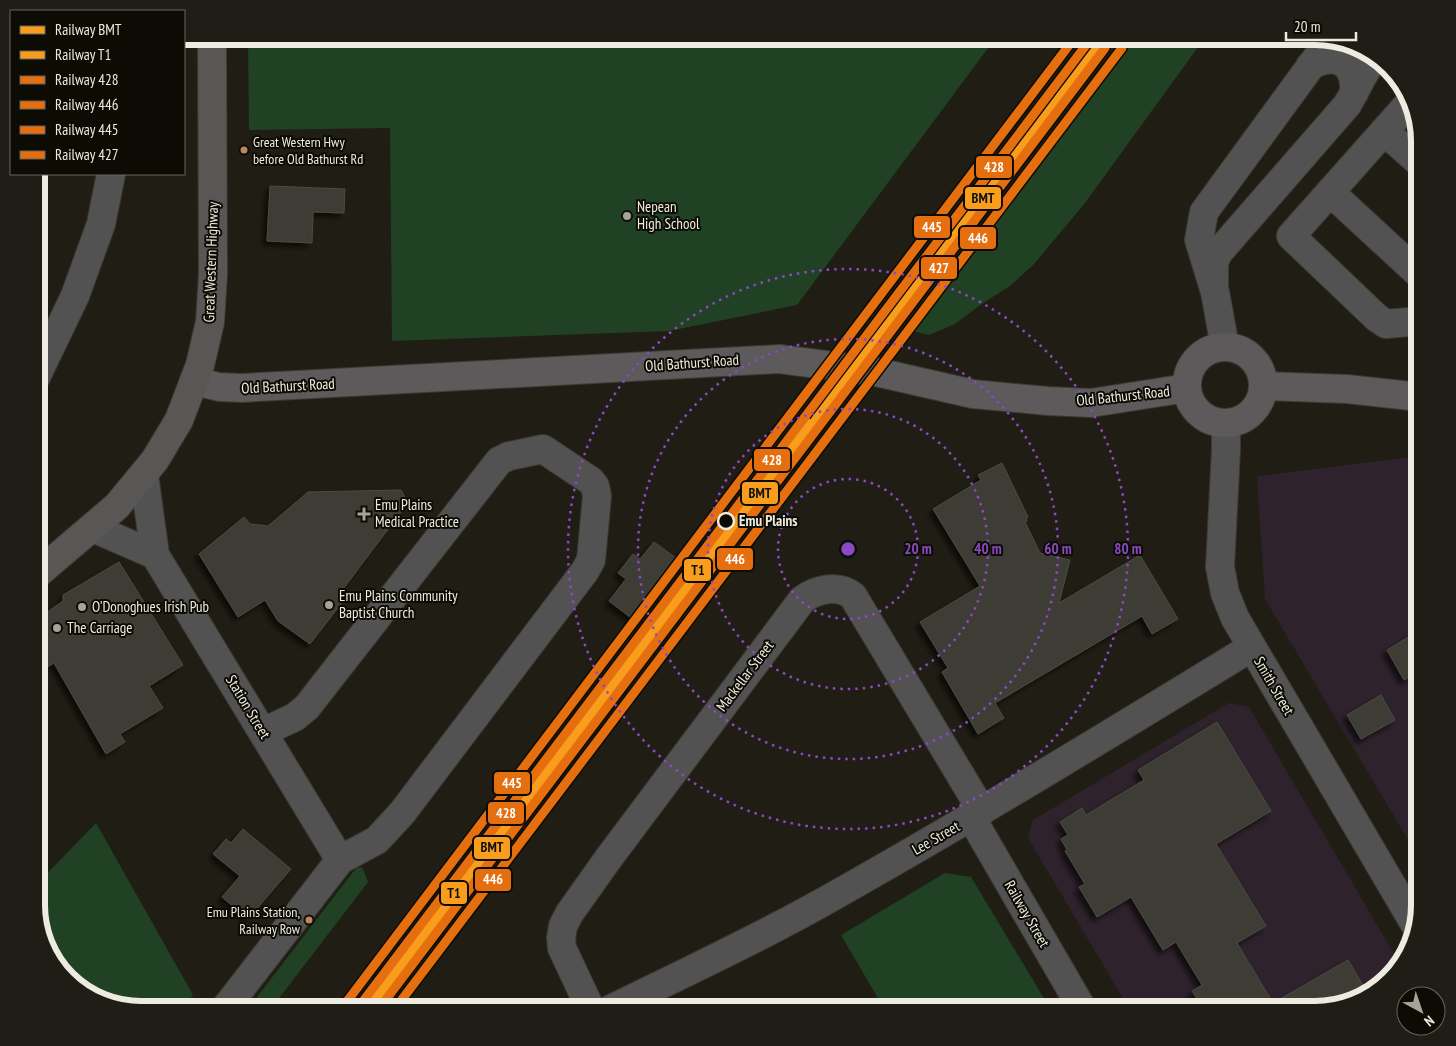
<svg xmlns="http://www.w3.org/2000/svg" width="1456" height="1046" font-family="'PT Sans Narrow',sans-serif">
<defs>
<filter id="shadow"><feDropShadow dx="-4.5" dy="4.5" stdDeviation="2.5" flood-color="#0009"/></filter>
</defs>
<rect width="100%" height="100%" fill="#201e14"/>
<path fill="#2e222c" d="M1420,456V860L1265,599L1257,476Z
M1229,703L1249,707L1400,964L1398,969L1362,999L1315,1010H1130L1028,838L1033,820Z"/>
<path fill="#204124" d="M248,36H997L797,305L669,331L392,341L390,128L249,130Z
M1138,36H1206L1085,203L1034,264L1010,286L983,303L955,324L929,335L900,328L919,325L967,257Z
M96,823L193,995L182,1010H140L77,988L50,957L36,912V885Z
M362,867L368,882L270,1010H247L353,872L357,868Z
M945,873L971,877L1051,1010H885L841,935Z"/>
<path fill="#3e3c34" stroke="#4c4b42" filter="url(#shadow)" d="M270,186L345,189L344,213L313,212L312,243L267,241Z
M1002,463L1028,517L1026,518L1027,521L1025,522L1040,553L1070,560L1059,603L1140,555L1178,619L1152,634L1142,616L995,703L1004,718L978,734L942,672L948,668L920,622L980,586L933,509L981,480L978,475Z
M401,490L408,503L343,589L344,600L310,644L278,621L265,600L238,617L199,554L244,517L250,524L268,526L308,492Z
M654,542L680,561L635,621L609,601L626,579L618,573L633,554L640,559Z
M119,562L183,665L149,686L163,708L120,734L125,742L106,754L54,663L36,674V620L63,601V595Z
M1420,630V671L1404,680L1387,650Z
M1381,695L1395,720L1361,739L1347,715Z
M1217,722L1271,811L1216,844L1266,926L1237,943L1273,1003L1348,960L1368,994L1362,999L1315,1010H1204L1192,991L1202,985L1176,942L1163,950L1131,897L1097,917L1079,887L1085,884L1065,851L1067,850L1061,839L1068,835L1060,822L1082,808L1086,815L1144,780L1138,770Z
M243,829L291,869L248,919L222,897L240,876L213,854L226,839L231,843Z"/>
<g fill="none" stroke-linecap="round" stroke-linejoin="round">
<g stroke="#3c3a31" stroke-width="30">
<path id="minor" d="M1310,66C1337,51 1356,63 1354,93
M1411,101L1291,236L1377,318L1386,324L1420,321
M1384,131L1420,163
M1330,192L1420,275
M1214,285V263L1218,253L1347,105C1357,89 1363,71 1376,57
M1225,347L1215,292L1199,240L1204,212L1329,41
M36,377L75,296L101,224L111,174
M1226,424V450L1220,567L1225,593L1235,618L1252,647L1414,923
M144,475L155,555L340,860
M93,528L155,555
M971,817L1083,1010
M224,1010L340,860L377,840L402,813L585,571L591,560L597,496L595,486L591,481L543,449L509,456L499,461L307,707L295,717L263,732
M591,1010L562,948L561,938L563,926L569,914L608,859L802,600C816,589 838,584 853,596L982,811
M609,1010C684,973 760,938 832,897C974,817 1113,732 1252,647"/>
</g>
<g stroke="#3c3a31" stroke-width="30">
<path id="major" d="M1187 385a38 38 0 1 1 76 0a38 38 0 1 1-76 0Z
M194,381L219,387L242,388L779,359L872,371L973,394L1048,401L1091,403L1187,388
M1264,386L1347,389L1420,397"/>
</g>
<g stroke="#3c3a31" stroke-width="30">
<path id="highway" d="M36,575L117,506L155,460L179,420L200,365L210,322L213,274L212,36"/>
</g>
<use href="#minor" stroke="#535253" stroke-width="28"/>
<use href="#major" stroke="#5c5a5b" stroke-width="28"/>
<use href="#highway" stroke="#595756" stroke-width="28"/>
<g stroke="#0c0b04" stroke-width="12">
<path id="rail-1" d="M369,1010L1106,36"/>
</g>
<g stroke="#0c0b04" stroke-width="12">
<path id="rail-2" d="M366,1010L808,423"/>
</g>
<g stroke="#0c0b04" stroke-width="12">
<path id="rail-3" d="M361,1004L1093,36"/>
</g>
<g stroke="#0c0b04" stroke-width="12">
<path id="rail-4" d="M394,1010L1122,48"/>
</g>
<g stroke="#0c0b04" stroke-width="12">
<path id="rail-5" d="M345,1004L1076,36"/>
</g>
<g stroke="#0c0b04" stroke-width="12">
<path id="rail-6" d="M378,1010L1105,48"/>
</g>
<use href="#rail-1" stroke="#f99d1c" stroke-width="9"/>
<use href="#rail-2" stroke="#f99d1c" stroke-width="9"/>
<use href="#rail-3" stroke="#e56e0f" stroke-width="9"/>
<use href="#rail-4" stroke="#e56e0f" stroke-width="9"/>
<use href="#rail-5" stroke="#e56e0f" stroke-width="9"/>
<use href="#rail-6" stroke="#e56e0f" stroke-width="9"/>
</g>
<g fill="none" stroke="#8c49c4" stroke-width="2.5" stroke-dasharray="2.5 5">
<circle cx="848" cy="549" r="70"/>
<circle cx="848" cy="549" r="140"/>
<circle cx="848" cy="549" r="210"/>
<circle cx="848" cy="549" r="280"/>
</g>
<g fill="#bb8660" stroke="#0c0b04" stroke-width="2">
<circle cx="244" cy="150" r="4.5"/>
<circle cx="309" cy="920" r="4.5"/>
</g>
<g fill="#a6a499" stroke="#0c0b04" stroke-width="2">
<circle cx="627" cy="216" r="5"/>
<path d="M361.5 506.5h5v5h5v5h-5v5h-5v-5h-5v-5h5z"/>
<circle cx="329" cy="605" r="5"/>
<circle cx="82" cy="607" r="5"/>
<circle cx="57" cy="628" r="5"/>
</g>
<circle fill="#0c0b04" stroke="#eeece0" stroke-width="2.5" cx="726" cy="521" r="8"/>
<g text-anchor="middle" stroke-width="4" stroke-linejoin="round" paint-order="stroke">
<g font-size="14" fill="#eeece0" stroke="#0c0b04" text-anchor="start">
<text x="253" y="147">Great Western Hwy<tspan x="253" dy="17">before Old Bathurst Rd</tspan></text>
<text x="300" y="917" text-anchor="end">Emu Plains Station,<tspan x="300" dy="17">Railway Row</tspan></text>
</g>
<g font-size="15" fill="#eeece0" stroke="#0c0b04" text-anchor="start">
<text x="637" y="212">Nepean<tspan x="637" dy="17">High School</tspan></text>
<text x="375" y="510">Emu Plains<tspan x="375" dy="17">Medical Practice</tspan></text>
<text x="339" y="601">Emu Plains Community<tspan x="339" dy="17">Baptist Church</tspan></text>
<text x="92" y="612">O'Donoghues Irish Pub</text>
<text x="67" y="633">The Carriage</text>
</g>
<g font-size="15" fill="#eeece0" stroke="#0c0b04">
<text transform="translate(211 262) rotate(-88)" y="5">Great Western Highway</text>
<text transform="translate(692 363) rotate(-4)" y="5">Old Bathurst Road</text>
<text transform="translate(288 386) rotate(-3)" y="5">Old Bathurst Road</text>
<text transform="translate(1123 396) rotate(-6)" y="5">Old Bathurst Road</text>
<text transform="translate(745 676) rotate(-53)" y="5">Mackellar Street</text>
<text transform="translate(1274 686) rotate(60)" y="5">Smith Street</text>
<text transform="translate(248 707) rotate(59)" y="5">Station Street</text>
<text transform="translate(936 838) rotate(-30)" y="5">Lee Street</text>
<text transform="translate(1027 914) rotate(60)" y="5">Railway Street</text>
</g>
<g font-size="15" font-weight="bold" fill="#eeece0" stroke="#0c0b04" text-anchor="start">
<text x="739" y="526">Emu Plains</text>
</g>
</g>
<path d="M0 0H1456V1046H0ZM141 45H1315A96 96 0 0 1 1411 141V905A96 96 0 0 1 1315 1001H141A96 96 0 0 1 45 905V141A96 96 0 0 1 141 45Z" fill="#1e1d16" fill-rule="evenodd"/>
<path fill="none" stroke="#eeece0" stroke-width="6" d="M141 45H1315A96 96 0 0 1 1411 141V905A96 96 0 0 1 1315 1001H141A96 96 0 0 1 45 905V141A96 96 0 0 1 141 45Z"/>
<circle cx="848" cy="549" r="8" fill="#8c49c4" stroke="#0c0b04" stroke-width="2.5"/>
<g font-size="15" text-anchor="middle" font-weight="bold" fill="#8c49c4" stroke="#0c0b04" stroke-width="4" stroke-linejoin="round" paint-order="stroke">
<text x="918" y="554">20 m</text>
<text x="988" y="554">40 m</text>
<text x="1058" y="554">60 m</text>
<text x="1128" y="554">80 m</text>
</g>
<g stroke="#0c0b04" stroke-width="2">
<rect x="975" y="155" width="38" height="24" rx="5" fill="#e56e0f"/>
<rect x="964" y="186" width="38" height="24" rx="5" fill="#f99d1c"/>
<rect x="913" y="215" width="38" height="24" rx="5" fill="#e56e0f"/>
<rect x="959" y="226" width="38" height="24" rx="5" fill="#e56e0f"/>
<rect x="920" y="256" width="38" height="24" rx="5" fill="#e56e0f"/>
<rect x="753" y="448" width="38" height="24" rx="5" fill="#e56e0f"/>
<rect x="741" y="481" width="38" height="24" rx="5" fill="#f99d1c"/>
<rect x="716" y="547" width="38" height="24" rx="5" fill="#e56e0f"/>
<rect x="683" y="558" width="29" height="24" rx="5" fill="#f99d1c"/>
<rect x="493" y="771" width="38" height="24" rx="5" fill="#e56e0f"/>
<rect x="487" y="801" width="38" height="24" rx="5" fill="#e56e0f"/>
<rect x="473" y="836" width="38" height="24" rx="5" fill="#f99d1c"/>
<rect x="474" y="868" width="38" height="24" rx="5" fill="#e56e0f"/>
<rect x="440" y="881" width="28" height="24" rx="5" fill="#f99d1c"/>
</g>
<g font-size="14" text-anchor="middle" font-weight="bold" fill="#fff">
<text x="994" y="172">428</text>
<text x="932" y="232">445</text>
<text x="978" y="243">446</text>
<text x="939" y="273">427</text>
<text x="772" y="465">428</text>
<text x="735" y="564">446</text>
<text x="512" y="788">445</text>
<text x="506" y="818">428</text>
<text x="493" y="884">446</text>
</g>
<g font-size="14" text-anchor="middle" font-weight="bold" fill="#111">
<text x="983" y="203">BMT</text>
<text x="760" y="498">BMT</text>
<text x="698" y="575">T1</text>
<text x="492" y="852">BMT</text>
<text x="454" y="898">T1</text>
</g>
<rect x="10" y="10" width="175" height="165" fill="#0c0b04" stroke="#66655c"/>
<rect x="20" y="26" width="25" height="8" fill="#f99d1c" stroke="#66655c"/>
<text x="55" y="35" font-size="15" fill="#eeece0">Railway BMT</text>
<rect x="20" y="51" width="25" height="8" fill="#f99d1c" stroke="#66655c"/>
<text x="55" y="60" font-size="15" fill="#eeece0">Railway T1</text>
<rect x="20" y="76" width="25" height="8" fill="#e56e0f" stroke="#66655c"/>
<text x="55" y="85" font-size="15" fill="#eeece0">Railway 428</text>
<rect x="20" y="101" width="25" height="8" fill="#e56e0f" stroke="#66655c"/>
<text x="55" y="110" font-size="15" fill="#eeece0">Railway 446</text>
<rect x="20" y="126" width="25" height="8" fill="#e56e0f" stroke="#66655c"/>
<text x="55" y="135" font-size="15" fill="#eeece0">Railway 445</text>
<rect x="20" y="151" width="25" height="8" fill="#e56e0f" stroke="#66655c"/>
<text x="55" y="160" font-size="15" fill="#eeece0">Railway 427</text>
<g transform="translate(1421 1011) rotate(140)"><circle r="24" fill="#0c0b04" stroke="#66655c"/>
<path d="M0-4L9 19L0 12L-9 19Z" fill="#a6a499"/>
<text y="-8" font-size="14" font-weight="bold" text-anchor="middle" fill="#eeece0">N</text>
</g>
<path d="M1286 32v8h70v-8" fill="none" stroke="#eeece0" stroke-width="2.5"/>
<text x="1294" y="32" font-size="15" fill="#eeece0" stroke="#0c0b04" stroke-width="4" paint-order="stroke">20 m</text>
</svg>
